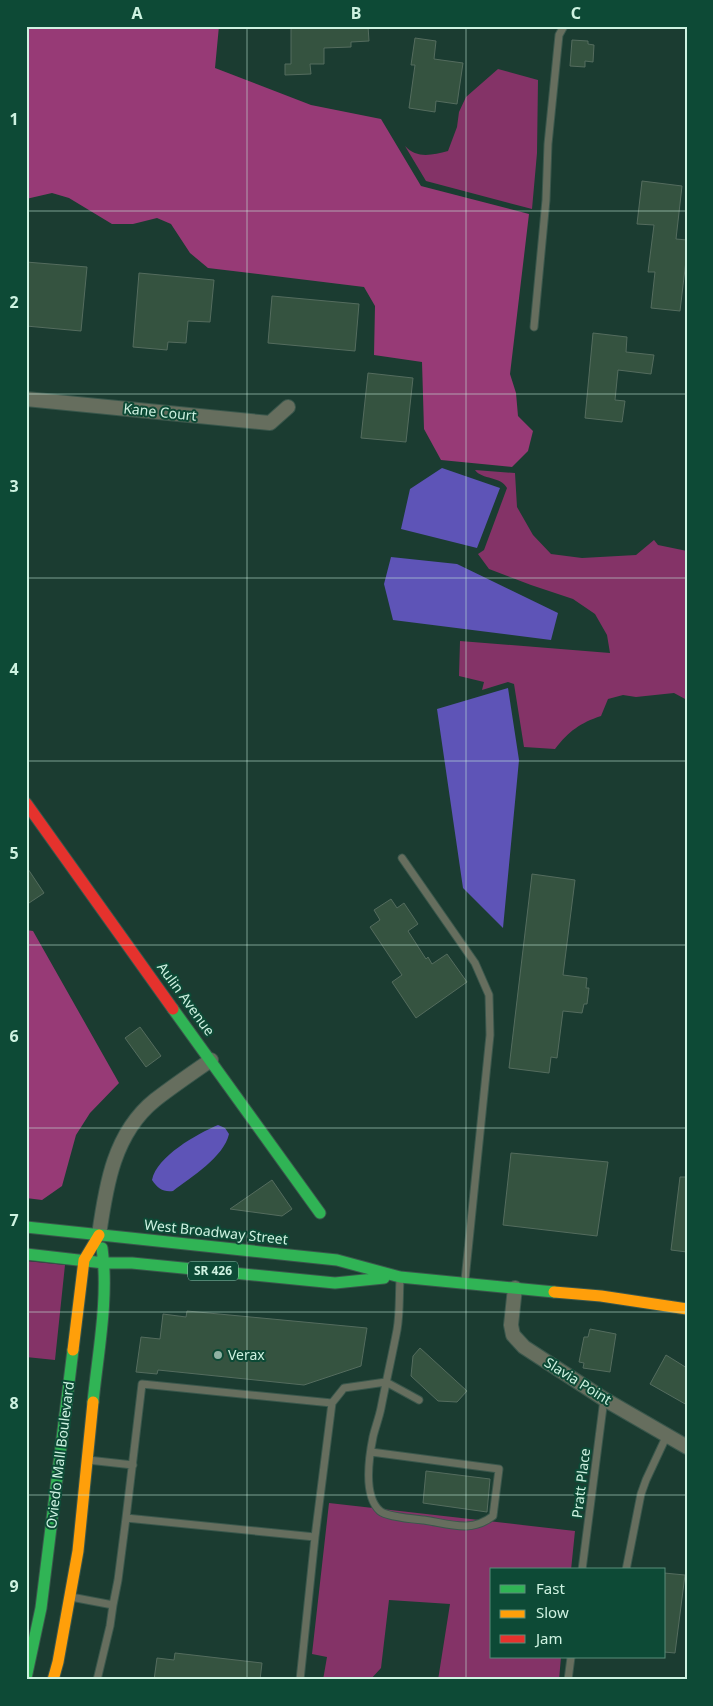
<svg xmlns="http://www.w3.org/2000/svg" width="713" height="1706" font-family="'Noto Sans',sans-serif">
<rect width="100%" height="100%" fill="#1b3c31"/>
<path fill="#843367" d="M498,69L538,80L537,153L532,209L426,181L405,146C417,159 432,155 448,151L457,127L459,112L466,97Z
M475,470L515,473L517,507L533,535L551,554L582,558L636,555L654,540L658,545L687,551V700L674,693L636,697L623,695L608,699L601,716C580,723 569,731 555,749L524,747L514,684L508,682L482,690L484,682L459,676L460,641L610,653L607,635L595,614L573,599L531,585L489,569L478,554L484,550L507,488C501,476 482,480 475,470Z
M26,1261L65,1265L55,1360L26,1357Z
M329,1503L575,1531L571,1570H492V1657H561L559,1680H438L450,1604L389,1600L381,1668L370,1680H323L327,1657L312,1654Z"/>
<path fill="#973a76" d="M26,26H219L215,68L311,105L381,119L421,186L529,214L510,374L516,393L518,416L533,431L528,451L512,467L441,460L424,429L422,362L374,355L375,306L364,287L208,268L190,253L171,224L157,218L133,224H112L69,198L52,193L26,199Z
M26,930L33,931L119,1083L90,1113L76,1135L62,1186L42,1200L26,1198Z"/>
<path fill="#5e54b7" d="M442,468L500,488L477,548L401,529L410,489Z
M391,557L457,564L558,613L551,640L393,620L384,584Z
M508,688L519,760L503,928L463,888L437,709Z
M218,1125L225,1128L229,1134C224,1157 191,1177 173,1191C163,1192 158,1189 152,1180C157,1156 197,1134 218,1125Z"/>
<path fill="#355340" stroke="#546c5e" d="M291,26H368L369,41L351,42V47L324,48V64H310L311,74L285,75V64H291Z
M415,38L436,41L434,59L463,63L457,104L436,101L435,112L409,108L415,65H411Z
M572,40L588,41V44L594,45L593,62L585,61V67L570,66Z
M642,181L682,186L676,239L687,240V252L680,311L651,308L655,272H648L654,225L637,224Z
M26,262L87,267L81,331L26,326Z
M139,273L214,280L210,322L188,321L186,343L168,342L167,350L133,347Z
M272,296L359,304L355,351L268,343Z
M593,333L627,337L626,352L654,355L651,374L618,370L615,400L625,401L622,422L585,418Z
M368,373L413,378L406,442L361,438Z
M26,866L44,893L26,905Z
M532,874L575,880L563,975L587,978L586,988H589L587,1004H584L582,1013L563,1011L557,1058L551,1057L549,1073L509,1068Z
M391,899L397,908L404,903L418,924L408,931L426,959L428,957L432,964L447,954L467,982L416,1018L392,982L402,975L370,927L380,920L374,910Z
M140,1027L161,1056L146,1067L125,1038Z
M511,1153L608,1162L597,1236L503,1225Z
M680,1177H687V1252L671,1250Z
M272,1180L292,1209L282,1216L230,1209Z
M187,1311L367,1328L361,1366L304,1385L158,1370L157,1374L136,1372L141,1337L160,1339L163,1314L186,1317Z
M590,1329L616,1334L610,1372L583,1368L584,1363L579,1362L584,1337H588Z
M420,1348L467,1391L457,1402L438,1401L411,1376L413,1356Z
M666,1355L687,1368V1405L650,1384Z
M426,1471L490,1479L487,1512L423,1503Z
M664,1573L685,1575L675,1653L664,1652Z
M175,1653L262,1663L260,1680H154L157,1658L174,1660Z"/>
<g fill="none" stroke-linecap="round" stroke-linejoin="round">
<g stroke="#3a574c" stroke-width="9">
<path id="lane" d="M534,327L546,200L548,144L559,35L564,26
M402,858L475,963L489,995L490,1035L465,1280
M332,1403L344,1388L386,1382L419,1400
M371,1452L499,1469L493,1516C471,1533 450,1524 424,1520C414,1519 387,1517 380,1511C363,1496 369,1457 373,1437C375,1428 379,1418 381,1408C386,1382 392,1356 397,1330C400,1313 399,1296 400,1280
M88,1460L133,1465
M126,1518L142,1384L332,1403L315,1537
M582,1570L604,1399
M626,1570L641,1494L646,1480L667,1435
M71,1597L113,1605L110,1626L97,1680
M113,1605L118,1580L126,1518L315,1537L300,1680
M568,1680L571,1657"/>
</g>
<g stroke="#3a574c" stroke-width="16">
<path id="street" d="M26,399L270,423L288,407
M99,1235C106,1185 114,1133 155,1100C173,1086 192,1073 211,1060
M515,1288L511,1325L513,1335L524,1347L604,1399L687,1447"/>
</g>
<g stroke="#3a574c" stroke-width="13">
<path id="fast" d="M173,1009L320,1213
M26,1227L337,1260L400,1277L554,1292
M26,1254L104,1263H132L335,1283L384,1278
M93,1402C98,1352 109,1297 102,1248
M26,1678L41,1608L73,1350"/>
</g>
<g stroke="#3a574c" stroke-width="13">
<path id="slow" d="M554,1292L601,1296L687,1309
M73,1350L84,1260L99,1235
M53,1680L58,1662L78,1551L93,1402"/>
</g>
<g stroke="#3a574c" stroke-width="13">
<path id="jam" d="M26,803L173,1009"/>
</g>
<use href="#lane" stroke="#666e5e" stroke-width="7"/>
<use href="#street" stroke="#666e5e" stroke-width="14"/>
<use href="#fast" stroke="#30b455" stroke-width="11"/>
<use href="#slow" stroke="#ff9f0a" stroke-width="11"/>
<use href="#jam" stroke="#e5322d" stroke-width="11"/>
</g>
<path fill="none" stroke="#cef2e1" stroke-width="1" stroke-opacity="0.55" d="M247,26V1680M466,26V1680M26,211H687M26,394H687M26,578H687M26,761H687M26,945H687M26,1128H687M26,1312H687M26,1495H687"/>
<circle fill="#8fb2a3" stroke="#0d4a36" stroke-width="2" cx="218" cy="1355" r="5"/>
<g text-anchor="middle" stroke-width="4" stroke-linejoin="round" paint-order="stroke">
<rect fill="#0d4a36" stroke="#94c0ae" stroke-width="1" x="188" y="1261.5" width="50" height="19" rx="4"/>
<g font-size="12" font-weight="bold" fill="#cef2e1">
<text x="213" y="1275">SR 426</text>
</g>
<g font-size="14" fill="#cef2e1" stroke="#0d4a36">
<text transform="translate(160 412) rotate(6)" y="5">Kane Court</text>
<text transform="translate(186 999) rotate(54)" y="5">Aulin Avenue</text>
<text transform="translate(216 1232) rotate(6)" y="5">West Broadway Street</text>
<text transform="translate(578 1381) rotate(32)" y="5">Slavia Point</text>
<text transform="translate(60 1455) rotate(-83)" y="5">Oviedo Mall Boulevard</text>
<text transform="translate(581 1483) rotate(-83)" y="5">Pratt Place</text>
</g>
<g font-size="14" fill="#cef2e1" stroke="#0d4a36" text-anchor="start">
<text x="228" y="1360">Verax</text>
</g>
</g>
<rect width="713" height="1706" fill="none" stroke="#0d4a36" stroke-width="55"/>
<rect x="490" y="1568" width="175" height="90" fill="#0d4a36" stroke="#5a8d7a"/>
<rect x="500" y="1585" width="25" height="8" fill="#30b455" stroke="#5a8d7a"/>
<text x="536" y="1594" font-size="15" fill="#cef2e1">Fast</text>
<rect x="500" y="1610" width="25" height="8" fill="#ff9f0a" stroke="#5a8d7a"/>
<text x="536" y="1618" font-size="15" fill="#cef2e1">Slow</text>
<rect x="500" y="1635" width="25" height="8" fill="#e5322d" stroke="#5a8d7a"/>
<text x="536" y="1644" font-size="15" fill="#cef2e1">Jam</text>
<rect x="28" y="28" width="658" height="1650" fill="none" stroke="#cef2e1" stroke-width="2"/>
<g font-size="16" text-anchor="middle" font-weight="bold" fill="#cef2e1">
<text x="137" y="19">A</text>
<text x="356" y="19">B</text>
<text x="576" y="19">C</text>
<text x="14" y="125">1</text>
<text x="14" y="308">2</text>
<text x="14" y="492">3</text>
<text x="14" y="675">4</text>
<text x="14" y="859">5</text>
<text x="14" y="1042">6</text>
<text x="14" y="1226">7</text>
<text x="14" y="1409">8</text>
<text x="14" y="1592">9</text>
</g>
</svg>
